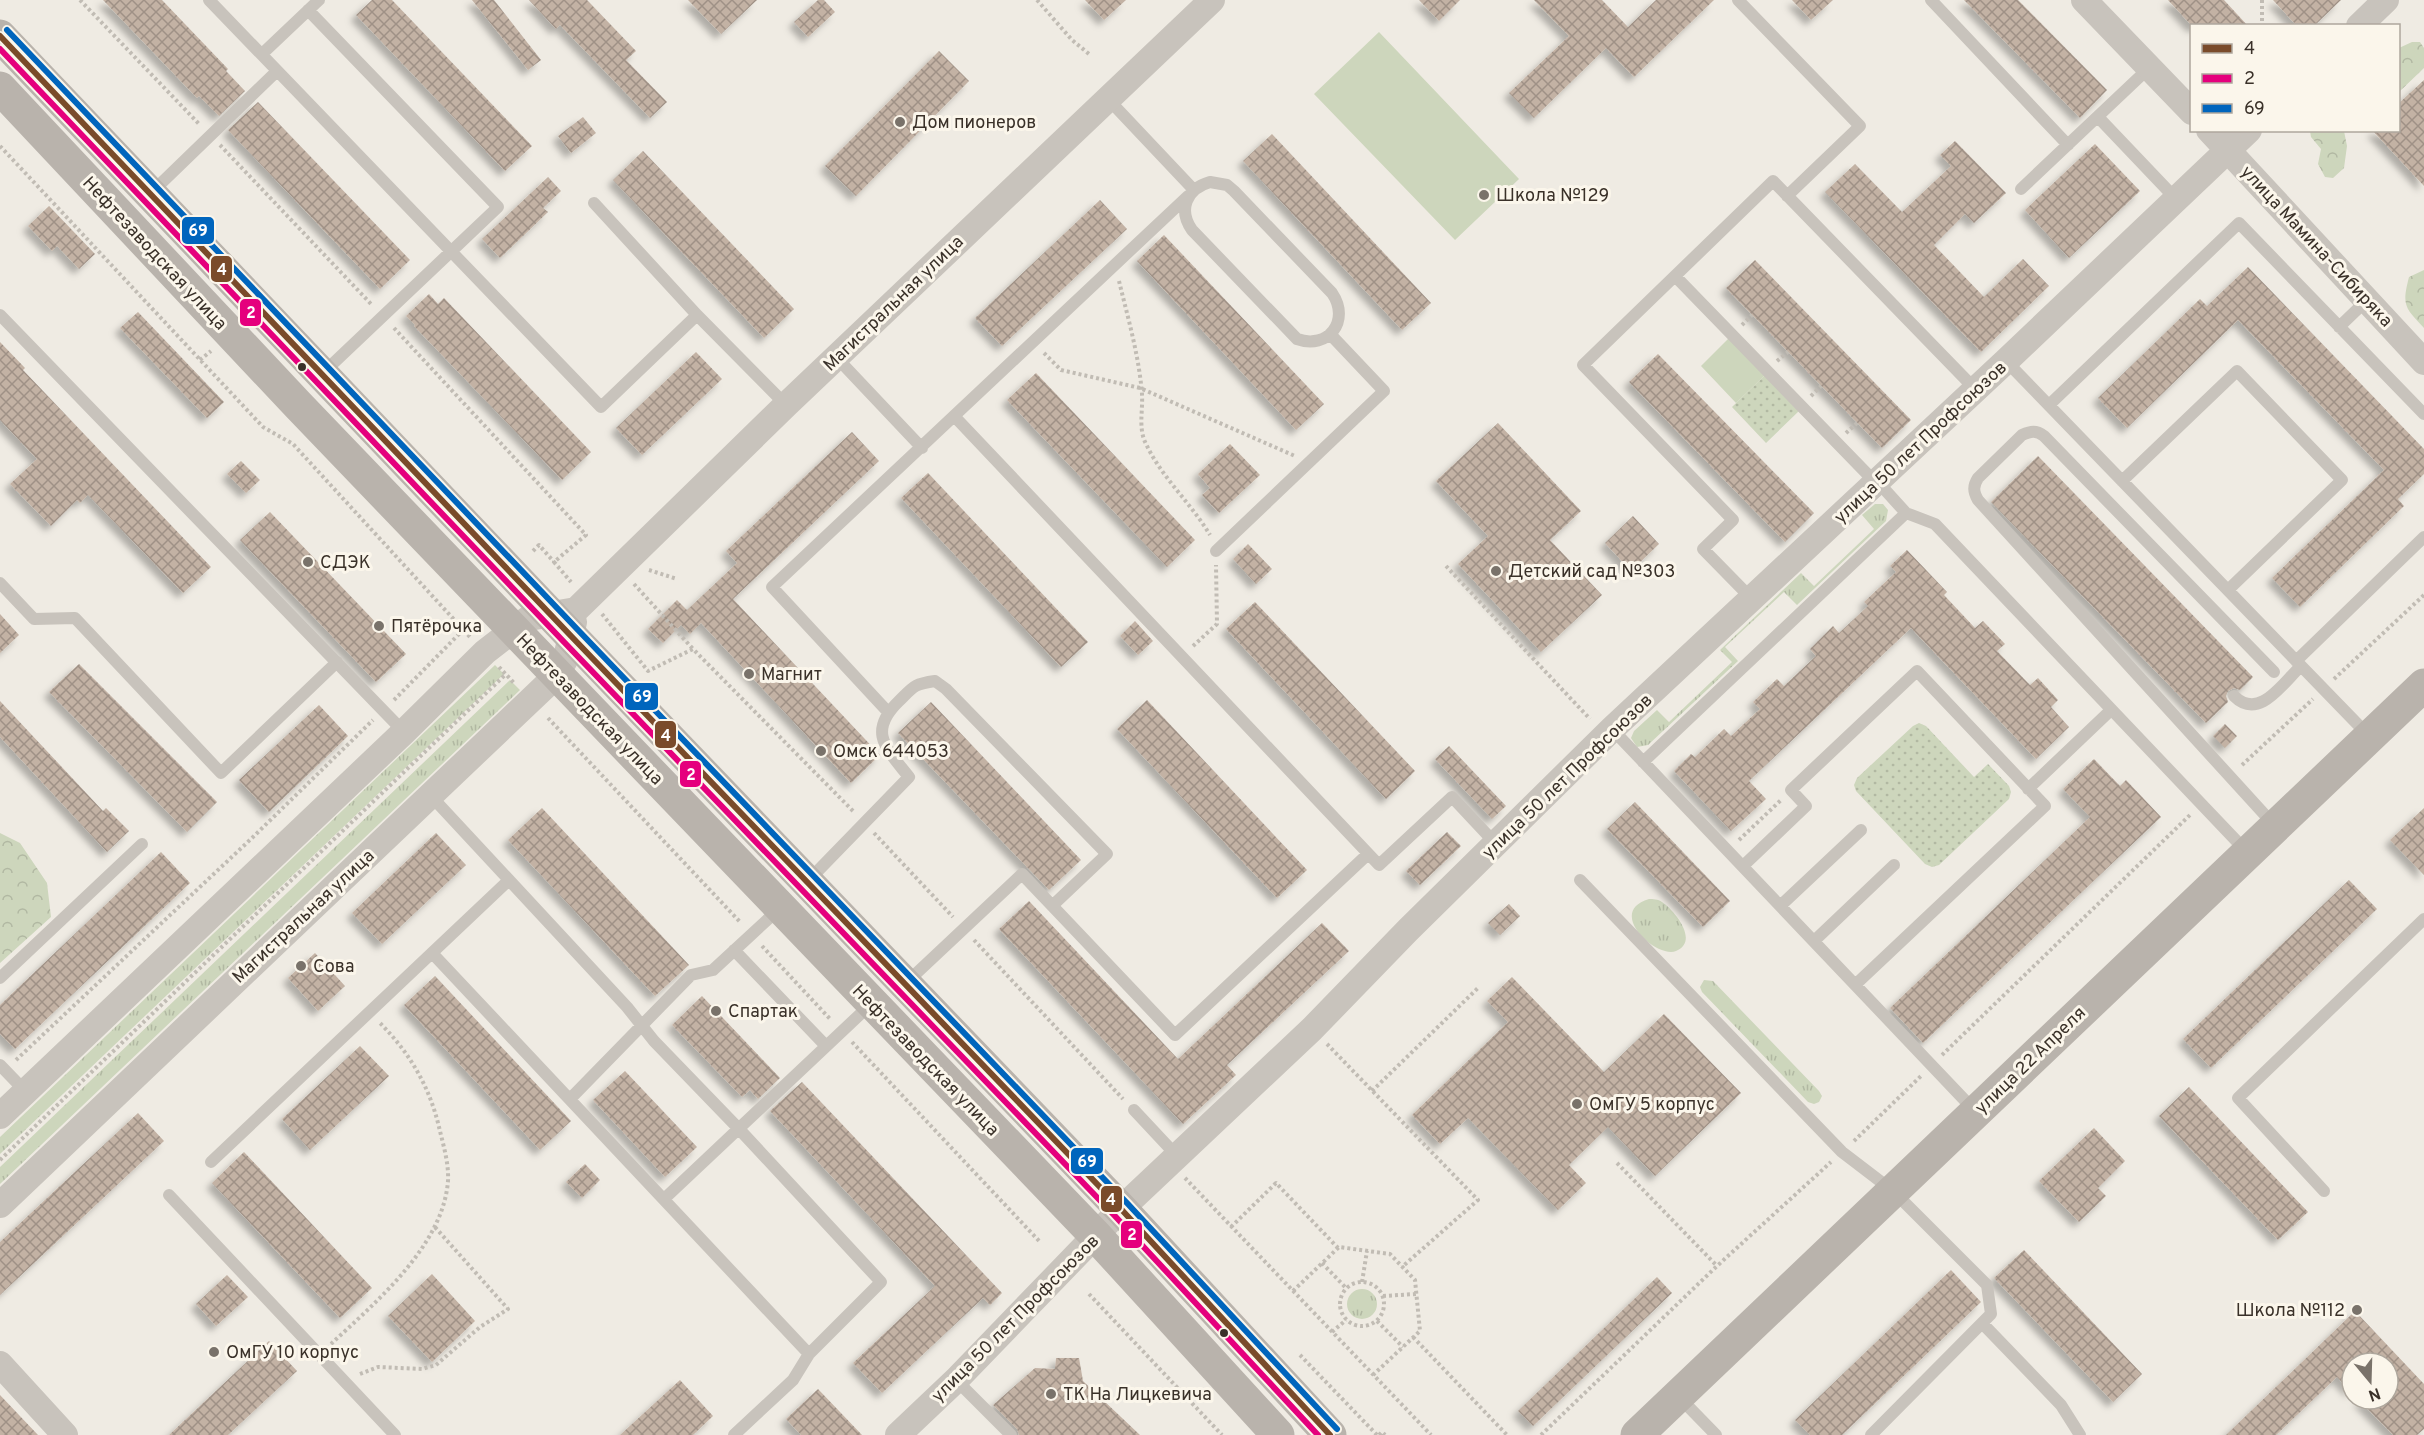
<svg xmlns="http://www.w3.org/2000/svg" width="2424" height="1435" font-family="Overpass,sans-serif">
<defs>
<pattern id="grass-tufts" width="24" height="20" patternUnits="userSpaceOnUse" patternTransform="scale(1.5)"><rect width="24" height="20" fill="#cdd6bc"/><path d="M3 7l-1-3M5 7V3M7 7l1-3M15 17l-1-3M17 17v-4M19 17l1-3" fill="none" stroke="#b1b8a2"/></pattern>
<pattern id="forest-crowns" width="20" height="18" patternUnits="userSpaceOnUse" patternTransform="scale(1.5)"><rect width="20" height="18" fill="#cdd6bc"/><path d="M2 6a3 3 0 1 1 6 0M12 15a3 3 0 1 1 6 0" fill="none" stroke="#b1b8a2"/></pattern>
<pattern id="park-dots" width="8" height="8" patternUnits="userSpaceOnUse" patternTransform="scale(1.5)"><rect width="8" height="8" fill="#cdd6bc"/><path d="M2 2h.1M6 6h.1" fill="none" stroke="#b1b8a2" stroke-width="1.8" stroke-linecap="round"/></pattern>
<pattern id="building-cross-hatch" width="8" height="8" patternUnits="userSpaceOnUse" patternTransform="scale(1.5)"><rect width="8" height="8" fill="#c3b2a4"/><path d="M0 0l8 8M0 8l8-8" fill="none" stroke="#9f9186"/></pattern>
<filter id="shadow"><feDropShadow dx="-5.5" dy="5.5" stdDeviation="3" flood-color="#0004"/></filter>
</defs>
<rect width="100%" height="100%" fill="#efebe3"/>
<path fill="url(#grass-tufts)" d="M1875,504H1883L1888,510L1886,521L1797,605L1784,592L1725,647L1738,661L1648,745L1637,747L1631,738L1634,731L1657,710L1669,722L1732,662L1720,650L1801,573L1814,586L1874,529L1862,515Z
M495,665L504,674L0,1154V1137Z
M510,680L520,690L0,1184V1167Z
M1649,899C1653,899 1658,899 1662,902C1674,910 1700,941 1676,951C1657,959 1605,912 1649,899Z
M1704,980L1713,981L1819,1091L1822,1096L1819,1102L1814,1104L1808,1102L1702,992L1700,987Z
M1347 1304a15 15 0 1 1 30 0a15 15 0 1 1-30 0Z"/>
<path fill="url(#forest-crowns)" d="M2412,42H2420L2424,48V68L2399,92V48Z
M2310,131H2344L2347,146L2344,168L2333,178L2325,177L2318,164L2321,149L2311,137Z
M2424,270V328C2404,307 2402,305 2409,277Z
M0,833L20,843L47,883L51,917L0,963Z"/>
<path fill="url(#park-dots)" d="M1765,375L1799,411L1766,443L1732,407Z
M1919,723L1926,726L1974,777L1988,764L2009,786L2011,792L2009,799L1939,865L1932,867L1925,864L1856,791L1854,785L1857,778L1913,726Z"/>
<path fill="#cdd6bc" d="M1379,32L1519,179L1455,240L1314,94Z
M1729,338L1765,375L1736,403L1701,366Z"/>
<path fill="url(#building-cross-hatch)" filter="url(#shadow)" d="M103,0H162L228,69L226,71L245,91L219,116L199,96L197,98Z
M372,0H392L532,146L505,171L356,15Z
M472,0H494L541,60L528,70Z
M529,0H587L636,51L626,60L667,102L650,118L560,25L556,29Z
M688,0H757L721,34Z
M818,0H824L835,12L808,37L794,22Z
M1085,0H1126L1104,20Z
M1419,0H1460L1439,21Z
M1534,0H1602L1628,27L1656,0H1714L1634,77L1606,48L1534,118L1509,93L1569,36Z
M1792,0H1833L1811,20Z
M1964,0H2018L2107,90L2080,118Z
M2168,0H2224L2248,26H2192Z
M2273,0H2341L2314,26H2297Z
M939,51L969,81L856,196L825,166Z
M2424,80V186L2372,130H2398V104Z
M258,102L410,260L380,289L228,130Z
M583,117L596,133L571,153L558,136Z
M1272,134L1431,303L1402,330L1243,161Z
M1955,141L2006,193L1974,223L1965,214L1934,245L1984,297L2023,259L2049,286L1981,352L1825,192L1855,164L1902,212L1951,166L1940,155Z
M2095,144L2140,191L2069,258L2025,210Z
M643,151L794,309L764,338L613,180Z
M548,177L561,191L543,208L548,212L500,258L482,239Z
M1100,200L1127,229L1002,346L975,318Z
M49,206L95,254L79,269L57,246L52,251L28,226Z
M1164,235L1324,404L1296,430L1137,261Z
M1755,260L1911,420L1882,448L1726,288Z
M2248,267L2424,449V474L2398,499L2404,506L2300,607L2272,578L2384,470L2339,424L2238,320L2127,428L2098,398L2200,299L2207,306Z
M429,294L438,304L444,298L591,452L562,480L414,326L415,325L406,316Z
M138,312L224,402L207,418L120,328Z
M0,342L25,368L23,370L211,567L183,593L88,495L80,503L77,500L51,526L10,484L37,459L0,420Z
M696,352L722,379L642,455L616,428Z
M1658,354L1814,513L1785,542L1629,382Z
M1036,373L1195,540L1167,567L1007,400Z
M1498,423L1581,511L1550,540L1602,595L1541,652L1458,564L1488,536L1436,481Z
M852,432L879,461L733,599L880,755L851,783L701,623L690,634L681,625L663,643L648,629L677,600L687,610L737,563L726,551Z
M1230,444L1260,475L1219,513L1202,495L1210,488L1198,474Z
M2038,456L2253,677L2240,690L2234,688L2228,691L2226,696L2228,702L2206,723L1991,502Z
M241,461L260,480L246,493L227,474Z
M928,473L1088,642L1061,667L901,498Z
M270,512L406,654L376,682L240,540Z
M1633,516L1659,544L1631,571L1605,543Z
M1248,544L1272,569L1256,584L1233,559Z
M1907,550L1947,592L1944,595L1975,628L1983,621L2005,644L1997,651L2030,685L2038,678L2058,700L2051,707L2069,727L2036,759L1911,628L1749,781L1766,799L1731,831L1674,771L1691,754L1695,757L1724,729L1731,736L1760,709L1753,702L1777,679L1784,686L1816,656L1810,649L1833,626L1839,633L1868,606L1864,602L1896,572L1890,566Z
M1255,602L1415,771L1386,799L1226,629Z
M0,614L19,635L0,653Z
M1135,621L1153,641L1138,655L1120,636Z
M79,664L217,802L187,832L49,692Z
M1147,700L1307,870L1277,898L1117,729Z
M0,701L103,811L106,808L129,831L107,852L0,737Z
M931,702L1081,860L1049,890L898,733Z
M319,705L348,736L269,812L239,780Z
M2225,724L2237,736L2225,748L2213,736Z
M1449,746L1506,806L1492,819L1435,759Z
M2094,759L2120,786L2126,780L2161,817L1923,1043L1890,1008L2090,817L2063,789Z
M1635,802L1730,901L1703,927L1607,829Z
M542,808L689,965L655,996L508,840Z
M2424,808V875L2390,840Z
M1447,832L1461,846L1420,885L1406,871Z
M436,833L466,865L382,944L352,913Z
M161,852L190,883L15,1049L0,1034V1005Z
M2349,880L2377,909L2211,1068L2183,1039Z
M1029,901L1178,1059L1322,923L1349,951L1227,1065L1236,1075L1183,1124L999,929Z
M1509,904L1520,916L1500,935L1488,923Z
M315,953L345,986L318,1011L288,978Z
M435,976L571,1121L540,1150L404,1005Z
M1512,977L1604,1072L1664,1014L1741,1093L1655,1176L1608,1127L1569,1165L1586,1183L1558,1210L1468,1118L1440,1144L1412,1115L1508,1022L1487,1001Z
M702,996L780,1078L758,1099L750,1090L742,1097L672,1025Z
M360,1046L389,1076L310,1150L282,1119Z
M625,1071L697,1147L665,1177L593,1100Z
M802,1082L1002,1293L990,1305L983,1298L882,1393L853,1363L935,1286L770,1111Z
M2189,1087L2308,1212L2278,1240L2159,1116Z
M138,1113L164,1141L0,1295V1242Z
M2094,1128L2125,1161L2098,1188L2106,1196L2079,1222L2039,1181Z
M244,1152L372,1288L340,1318L212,1183Z
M585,1164L600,1180L582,1198L566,1182Z
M2024,1250L2142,1374L2113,1402L1994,1278Z
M1951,1270L1981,1302L1842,1435H1810L1795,1420Z
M432,1274L475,1321L432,1362L388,1316Z
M227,1275L248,1297L216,1326L196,1304Z
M1657,1277L1672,1293L1533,1426L1518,1411Z
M2355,1311L2424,1384V1429L2417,1435H2393L2358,1399H2388V1363H2352V1393L2337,1377L2276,1435H2226Z
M269,1341L297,1371L228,1435H169Z
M1056,1358H1079L1083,1381L1140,1435H1019L1017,1429L993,1405L1035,1368L1055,1369Z
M680,1380L713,1416L693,1435H620Z
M818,1389L862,1435H801L786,1419Z
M0,1395L38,1435H0Z"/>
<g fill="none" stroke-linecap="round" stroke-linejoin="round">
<path stroke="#c1bcb4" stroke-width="4" stroke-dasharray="3 3" stroke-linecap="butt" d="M80,0L200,125
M1037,0L1072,40L1089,54
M2262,0V26
M220,145L372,305
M0,146L263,427L293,444L470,637
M1119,281C1128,318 1139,356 1142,394C1143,412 1138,428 1146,444C1162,478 1191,503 1210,535
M1742,325L1752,315
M394,328L586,535L554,562L571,582
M1044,353L1061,370L1140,388L1295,456
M200,360L211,351
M1777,361L1788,352
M1811,396L1821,386
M1846,433L1857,423
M533,551L539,545L554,562
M1446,566L1590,719
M649,570L677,579
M634,584L693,649
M602,614L648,671L693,649L854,812
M1193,646L1217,624L1216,565
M499,667L515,684
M2334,679L2424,595
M394,700L463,630
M548,718L741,923
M2242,765L2313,699
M874,833L953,917
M1739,840L1781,800
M974,940L1123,1099
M762,946L831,1020
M852,1042L1041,1243
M1327,1044L1478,1200L1402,1267
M1942,1055L2191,814
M16,1060L252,838L373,720
M1372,1091L1479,987
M1854,1141L1922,1075
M0,1160L506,674
M1617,1163L1717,1266
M1185,1178L1431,1435
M1231,1227L1276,1183L1338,1248
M1322,1263L1346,1288
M1340 1304a22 22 0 1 1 44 0a22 22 0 1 1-44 0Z
M1362,1282L1367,1251
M1293,1291L1339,1247L1390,1254L1415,1280L1420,1331L1373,1375
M1089,1294L1222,1435
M1383,1296L1416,1294
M1377,1321L1403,1347
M1332,1332L1346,1320
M1413,1337L1507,1435
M331,1344C376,1302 443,1246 448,1181C449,1163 443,1144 439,1127C429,1085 409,1052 379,1022
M1300,1355L1377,1435
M360,1374L378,1367L422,1369L436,1365L480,1327L508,1309L434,1226
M1379,1435L1382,1432L1385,1435
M1541,1435L1717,1266L1831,1162"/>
<path stroke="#c8c3bc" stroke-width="12" d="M209,0L601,407L697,315
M1738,0L1860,126L1787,196
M1931,0L2068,145
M308,10L498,207L323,373
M262,54L319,0
M1108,99L1193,189
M2098,117L2177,200
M1210,182L1227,185L1234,191L1332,293C1351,321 1328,350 1297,339L1192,230C1178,210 1186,189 1210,182Z
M2021,189L2149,68
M151,193L277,71
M594,203L697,315L786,405
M1675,276L1876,483
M0,315L404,732
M2339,327L2366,301
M836,357L922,448
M2006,361L2369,736
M2049,405L2239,223L2424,414
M955,417L1379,865L1452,797L1496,844
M1877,481L1906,513L1935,524L2247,852
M2122,481L2237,371L2342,480L2228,590
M1216,551L1384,391L1330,334
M0,583L34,619L75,618L221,773L337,662
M1752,599L1703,549L1733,520L1583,365L1773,181L1976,390
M2296,661L2424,537
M2274,672L2044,436C2036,430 2031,431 2022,435L1978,478C1973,486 1973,491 1978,500L2275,826
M2234,696C2259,721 2282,684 2301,666
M888,712L772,587L1188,196
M1612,729L1975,1111
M1643,762L1906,513
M2028,789L2111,710
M431,796L627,1007L654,1041L739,1129L881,1282L809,1354L793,1380L734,1435
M1743,866L1806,806L1791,790L1917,671L2045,806L1855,985
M1580,880L1842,1152L1893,1191L1987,1285L1991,1314L1871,1435
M807,882L909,777C886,748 867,732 899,701C914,686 914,684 935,681L946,689L1107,854L1052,906
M1780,906L1861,830
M1814,941L1894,865
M734,950L826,1046
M433,954L809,1354
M0,978L142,844
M906,983L1022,874L1175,1035L1368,854
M0,1065L26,1092
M570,1099L691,975L713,970L780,908
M1134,1110L1177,1156
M211,1162L509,880
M2324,1191L2238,1098L2424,919
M169,1195L395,1435
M664,1199L871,1004
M1982,1323L2061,1405L2080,1435
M956,1380L1011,1435
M1679,1397L1716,1435"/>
<path stroke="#c8c3bc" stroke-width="26" d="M2084,0L2192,112
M2359,26L2386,0
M2209,130L2424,362
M0,1116L404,732L485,652L529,618L576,610L786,405L1212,0
M0,1205L557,675L566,658L574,622
M0,1364L65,1435
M898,1435L956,1380L1121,1209L1312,1029L1408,930L1612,729L2006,361L2249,130"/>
<path stroke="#b9b3ac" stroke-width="33" d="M0,36L571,636L1121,1209L1330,1435
M0,88L298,405L1096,1236L1278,1435
M1637,1435L2424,685"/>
<g stroke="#fbf6eb" stroke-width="10">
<path id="bus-1" d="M0,36L571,636L1121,1209L1330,1435"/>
</g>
<g stroke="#fbf6eb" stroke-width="10">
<path id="bus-2" d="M0,49L564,642L1114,1215L1318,1435"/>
</g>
<g stroke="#fbf6eb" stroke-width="10">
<path id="bus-3" d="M7,30L578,630L1127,1203L1337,1429"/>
</g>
<use href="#bus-1" stroke="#7a4b2a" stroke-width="6"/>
<use href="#bus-2" stroke="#e5007d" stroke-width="6"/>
<use href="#bus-3" stroke="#0065bd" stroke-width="6"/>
</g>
<g fill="#79726a" stroke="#fbf6eb" stroke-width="2">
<circle cx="900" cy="122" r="6"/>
<circle cx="1484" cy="195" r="6"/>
<circle cx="308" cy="562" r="6"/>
<circle cx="1496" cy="571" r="6"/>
<circle cx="379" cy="626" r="6"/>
<circle cx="749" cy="674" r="6"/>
<circle cx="821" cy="751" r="6"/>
<circle cx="301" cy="966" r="6"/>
<circle cx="716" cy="1011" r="6"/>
<circle cx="1577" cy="1104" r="6"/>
<circle cx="2357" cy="1310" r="6"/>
<circle cx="214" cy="1352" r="6"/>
<circle cx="1051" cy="1394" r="6"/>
</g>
<g fill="#3a3129" stroke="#fbf6eb" stroke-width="2">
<circle cx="302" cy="367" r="5"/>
<circle cx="1224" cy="1333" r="5"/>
</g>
<g text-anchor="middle" stroke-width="6" stroke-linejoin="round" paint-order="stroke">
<g font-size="18" fill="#3a3129" stroke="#fbf6eb" text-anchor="start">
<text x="912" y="128">Дом пионеров</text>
<text x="1496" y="201">Школа №129</text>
<text x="320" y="568">СДЭК</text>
<text x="1508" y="577">Детский сад №303</text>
<text x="391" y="632">Пятёрочка</text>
<text x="761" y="680">Магнит</text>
<text x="833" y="757">Омск 644053</text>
<text x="313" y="972">Сова</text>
<text x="728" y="1017">Спартак</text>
<text x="1589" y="1110">ОмГУ 5 корпус</text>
<text x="2345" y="1316" text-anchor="end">Школа №112</text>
<text x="226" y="1358">ОмГУ 10 корпус</text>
<text x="1063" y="1400">ТК На Лицкевича</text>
</g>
<g font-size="18" fill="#3a3129" stroke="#fbf6eb">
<text transform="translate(2317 246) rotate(47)" y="6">улица Мамина-Сибиряка</text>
<text transform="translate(155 253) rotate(47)" y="6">Нефтезаводская улица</text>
<text transform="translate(893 303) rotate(-44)" y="6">Магистральная улица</text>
<text transform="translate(1920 442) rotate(-43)" y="6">улица 50 лет Профсоюзов</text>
<text transform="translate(590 709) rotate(46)" y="6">Нефтезаводская улица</text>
<text transform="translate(1567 776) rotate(-44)" y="6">улица 50 лет Профсоюзов</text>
<text transform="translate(303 916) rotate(-43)" y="6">Магистральная улица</text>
<text transform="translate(926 1060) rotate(46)" y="6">Нефтезаводская улица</text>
<text transform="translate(2030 1060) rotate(-44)" y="6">улица 22 Апреля</text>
<text transform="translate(1015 1318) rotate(-45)" y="6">улица 50 лет Профсоюзов</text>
</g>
</g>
<g stroke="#fbf6eb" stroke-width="2">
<rect x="181" y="216" width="34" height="29" rx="6" fill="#0065bd"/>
<rect x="210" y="255" width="23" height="28" rx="6" fill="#7a4b2a"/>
<rect x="239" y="298" width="23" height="29" rx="6" fill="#e5007d"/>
<rect x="624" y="682" width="35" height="29" rx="6" fill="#0065bd"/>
<rect x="654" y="720" width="23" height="29" rx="6" fill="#7a4b2a"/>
<rect x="679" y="760" width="23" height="28" rx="6" fill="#e5007d"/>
<rect x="1070" y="1147" width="34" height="28" rx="6" fill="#0065bd"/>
<rect x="1100" y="1185" width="23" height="28" rx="6" fill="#7a4b2a"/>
<rect x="1120" y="1220" width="23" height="29" rx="6" fill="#e5007d"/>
</g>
<g font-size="16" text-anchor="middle" font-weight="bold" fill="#fff">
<text x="198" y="236">69</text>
<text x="222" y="275">4</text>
<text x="251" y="318">2</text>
<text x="642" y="702">69</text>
<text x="666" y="741">4</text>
<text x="691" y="780">2</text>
<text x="1087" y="1167">69</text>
<text x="1111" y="1205">4</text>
<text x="1132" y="1240">2</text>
</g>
<rect x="2190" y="24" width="210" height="108" fill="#fbf6eb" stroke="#aea79d" stroke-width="1.5"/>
<rect x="2202" y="44" width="30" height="9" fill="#7a4b2a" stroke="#aea79d" stroke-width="1.5"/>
<text x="2244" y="54" font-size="18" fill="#3a3129">4</text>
<rect x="2202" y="74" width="30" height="9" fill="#e5007d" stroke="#aea79d" stroke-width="1.5"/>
<text x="2244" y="84" font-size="18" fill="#3a3129">2</text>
<rect x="2202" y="104" width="30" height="9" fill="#0065bd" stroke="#aea79d" stroke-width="1.5"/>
<text x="2244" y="114" font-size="18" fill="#3a3129">69</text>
<g transform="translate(2370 1381) rotate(161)"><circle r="28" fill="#fbf6eb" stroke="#aea79d" stroke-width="1.5"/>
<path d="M0-4.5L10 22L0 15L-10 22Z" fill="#79726a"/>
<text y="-9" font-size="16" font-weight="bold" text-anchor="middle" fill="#3a3129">N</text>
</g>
</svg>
